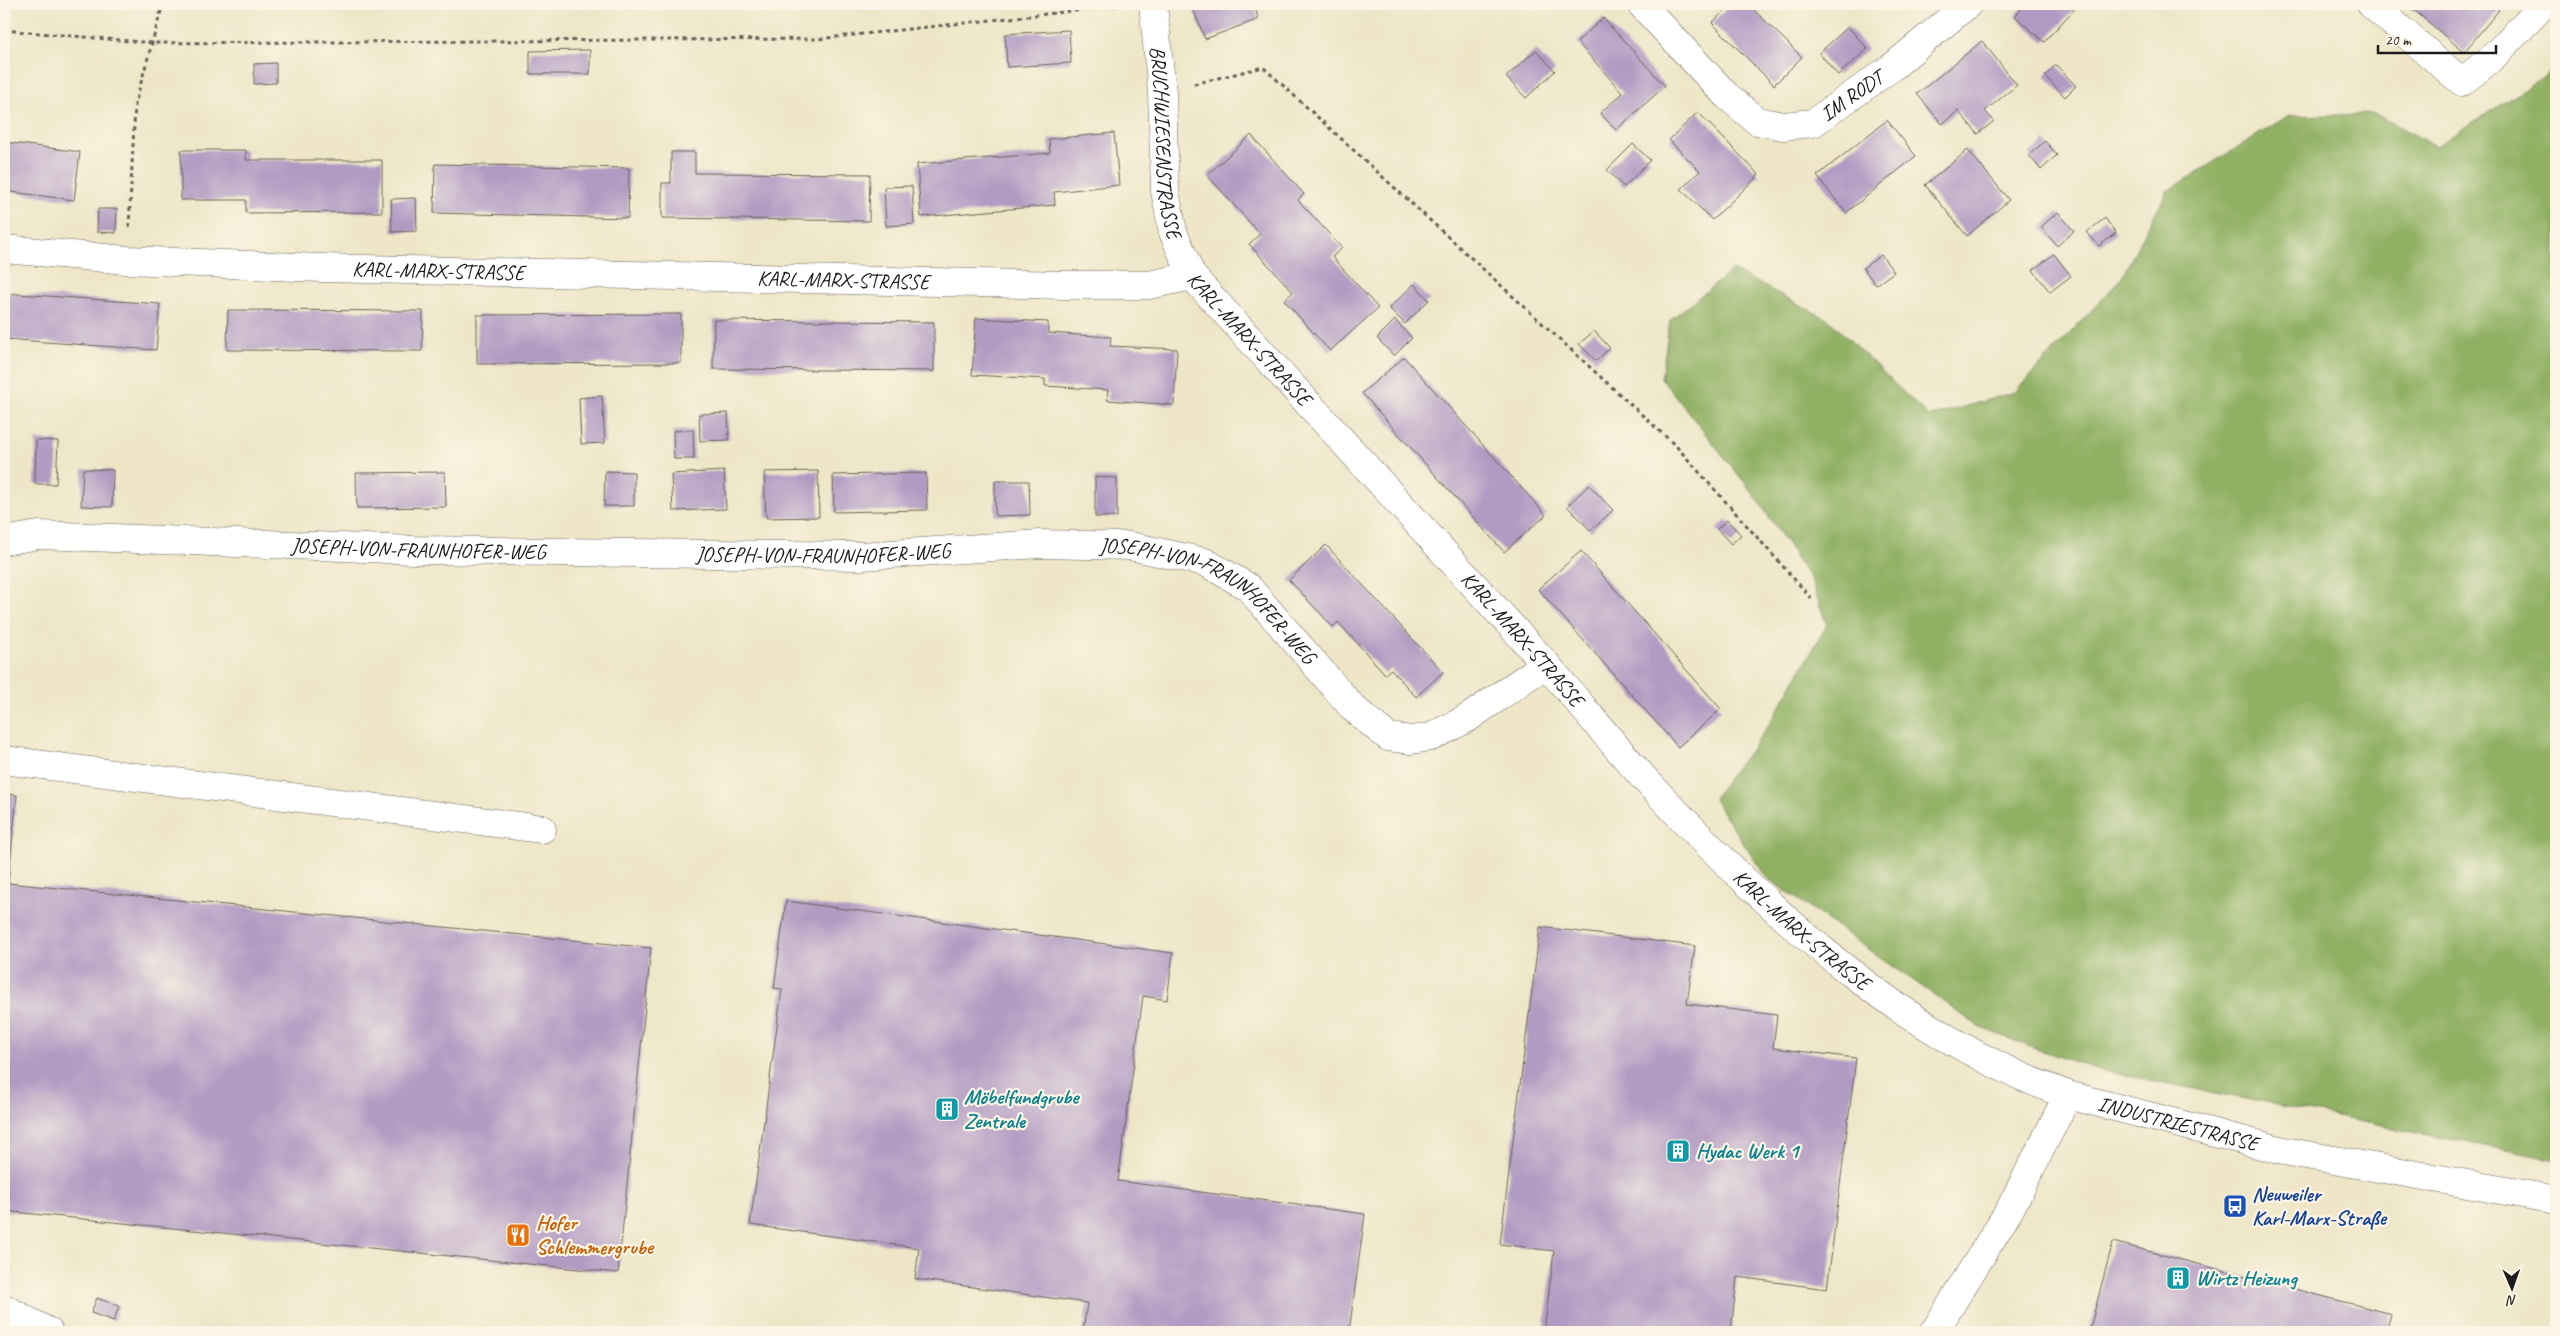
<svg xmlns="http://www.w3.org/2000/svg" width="2560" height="1336" font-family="Caveat,sans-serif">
<rect width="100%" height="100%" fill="#fcf5e5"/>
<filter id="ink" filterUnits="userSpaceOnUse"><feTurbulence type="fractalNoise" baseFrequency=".02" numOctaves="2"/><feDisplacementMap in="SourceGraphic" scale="10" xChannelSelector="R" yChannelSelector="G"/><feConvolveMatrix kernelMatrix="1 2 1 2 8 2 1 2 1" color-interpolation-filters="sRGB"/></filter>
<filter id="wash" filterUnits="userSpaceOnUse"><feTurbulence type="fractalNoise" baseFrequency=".0096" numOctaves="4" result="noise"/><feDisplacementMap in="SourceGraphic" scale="20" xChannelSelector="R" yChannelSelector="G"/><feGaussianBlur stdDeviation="1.12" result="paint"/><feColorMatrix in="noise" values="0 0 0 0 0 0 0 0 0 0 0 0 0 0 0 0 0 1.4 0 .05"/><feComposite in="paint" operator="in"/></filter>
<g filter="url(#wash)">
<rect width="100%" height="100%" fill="#eee6c7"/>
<path fill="#90b164" stroke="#566640" d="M2556,63V1160L2103,1071L2039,1050L1981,1028L1766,877L1713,798L1767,728L1827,625L1810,578L1753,493L1661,378L1670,320L1733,270L1829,320L1929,417L2015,392L2120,280L2167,191L2288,116L2375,114L2436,146L2544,77Z"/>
<g id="blocks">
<path fill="#b29bc3" d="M1191,4H1253L1259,19L1205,39Z
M1731,4H1748L1802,57L1774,85L1712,23Z
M2026,4H2079L2044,42L2015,16Z
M2407,4H2492L2499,10L2464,52Z
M1603,18L1665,86L1616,130L1600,113L1623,93L1577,42Z
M1848,27L1868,49L1838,75L1819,53Z
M1069,30L1071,63L1007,67L1005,34Z
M1982,41L2017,85L1985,111L1994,121L1978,134L1958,111L1942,124L1917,94Z
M590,50V74H530V51Z
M1536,50L1555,71L1526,98L1506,77Z
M276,63V83L254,84V64Z
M2056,65L2076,86L2065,97L2045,76Z
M1698,112L1759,175L1712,220L1681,189L1700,171L1669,140Z
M1887,120L1916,156L1846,213L1817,176Z
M1114,133L1119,185L1054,192L1055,205L921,217L917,164L1050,153L1049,139Z
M1251,135L1304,194L1298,200L1342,248L1332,257L1378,308L1330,351L1284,300L1293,292L1249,244L1260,234L1207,175Z
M2045,141L2057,155L2041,170L2029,155Z
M4,142L80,152L74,200L4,191Z
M1633,144L1650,160L1624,187L1607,170Z
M181,150H246V160H382V212L246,213V200H181Z
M1968,150L2009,200L1967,236L1925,185Z
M671,152H695V173L870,174L869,221L662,218V183H671Z
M435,164L629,168L628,218L434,213Z
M912,186L914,224L886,226L884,187Z
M416,198L417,231L392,232L391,199Z
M98,209H117L116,233L97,232Z
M2058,212L2074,231L2057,246L2041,227Z
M2105,218L2116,233L2099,246L2087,232Z
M2054,254L2071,276L2050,292L2033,270Z
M1881,255L1894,272L1876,285L1863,268Z
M1414,284L1429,300L1405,324L1389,308Z
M4,293L160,304L156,350L4,339Z
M228,310L423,311L422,351L227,350Z
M681,314V363L477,364V315Z
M976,318L1048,322V333L1111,337L1110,346L1177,349L1174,405L1107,400L1108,390L1045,386V379L972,375Z
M714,320L934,322V371L713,369Z
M1395,320L1412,338L1394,356L1377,338Z
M1594,331L1610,348L1596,361L1579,344Z
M1404,357L1546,515L1504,552L1362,393Z
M602,396L605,443L581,444L579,398Z
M728,413L729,440L700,441L699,414Z
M693,430L694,459H674L673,431Z
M36,440L58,441L56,484H35Z
M83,469L113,470L112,507L81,506Z
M605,471L634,472V506H604Z
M724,471L726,509L673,511L671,474Z
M818,471L819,517L766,518L764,472Z
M445,472L446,507L357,508L356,473Z
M926,473L927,510L834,512L833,475Z
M1095,477L1117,478V517H1095Z
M995,481H1029L1030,515L995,516Z
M1589,485L1613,510L1591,531L1567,506Z
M1727,520L1741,535L1731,544L1717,529Z
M1326,545L1443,672L1416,697L1391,669L1385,674L1338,622L1333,627L1289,580Z
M1581,551L1721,709L1678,747L1538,589Z
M4,794L17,795L8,883L651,948L618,1273L4,1211Z
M786,901L1173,953L1167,1000L1143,996L1118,1181L1365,1214L1349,1332H1083L1087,1303L915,1279L919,1248L750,1225L782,989L774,988Z
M1540,927L1695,946L1687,1004L1777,1015L1773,1048L1856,1058L1827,1289L1737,1277L1731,1332H1544L1554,1251L1500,1244Z
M2113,1242L2391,1314L2386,1332H2089Z
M97,1298L119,1306L114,1321L91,1313Z"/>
</g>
</g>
<g filter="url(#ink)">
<use href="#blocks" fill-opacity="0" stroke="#666358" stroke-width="1"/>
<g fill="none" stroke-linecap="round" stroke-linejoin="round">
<g stroke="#666358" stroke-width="29">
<g id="minor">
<path id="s1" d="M1153,4L1162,92L1165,191L1173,232L1192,276C1310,405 1428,533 1544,662C1582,705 1617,750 1656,791C1773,915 1904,1037 2068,1095L2284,1151L2556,1200"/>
<path id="s2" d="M1641,4L1726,95L1757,121L1783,126L1813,123L1891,68L1968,4"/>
<path d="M2371,4L2462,82L2493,57L2544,4"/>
<path id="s3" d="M4,249L127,260L322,268L1066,285H1149L1192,276"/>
<path id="s4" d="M4,541L39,535L414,550L861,556L1040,544L1130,546L1205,562L1248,587L1353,708L1388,737L1411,740L1431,737L1468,718L1546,664"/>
<path d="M4,760L542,829"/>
<path d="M4,1308L49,1332"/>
<path d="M1934,1332L2010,1209L2068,1095"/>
</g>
</g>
<path stroke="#666358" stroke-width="3" stroke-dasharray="4 4" stroke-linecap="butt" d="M4,30L153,43L818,39L1119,6
M1194,84L1263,67L1677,447L1811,598
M129,227L135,104L163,4"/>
<use href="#minor" stroke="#fff" stroke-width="28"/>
</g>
</g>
<defs>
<g id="building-square" transform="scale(1.25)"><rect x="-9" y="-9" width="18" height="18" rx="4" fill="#0f9aa8" stroke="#fcf5e5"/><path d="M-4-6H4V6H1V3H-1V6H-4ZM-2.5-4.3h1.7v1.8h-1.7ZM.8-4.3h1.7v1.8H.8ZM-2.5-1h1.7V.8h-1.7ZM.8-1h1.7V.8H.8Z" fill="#fff"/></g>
<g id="bus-square" transform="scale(1.25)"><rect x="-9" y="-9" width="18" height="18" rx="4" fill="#1a4fb4" stroke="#fcf5e5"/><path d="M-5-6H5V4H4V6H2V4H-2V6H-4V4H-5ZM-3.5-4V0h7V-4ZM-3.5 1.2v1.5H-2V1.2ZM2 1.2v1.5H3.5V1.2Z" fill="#fff"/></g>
<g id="restaurant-square" transform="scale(1.25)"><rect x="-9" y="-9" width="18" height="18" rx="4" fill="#e8710a" stroke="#fcf5e5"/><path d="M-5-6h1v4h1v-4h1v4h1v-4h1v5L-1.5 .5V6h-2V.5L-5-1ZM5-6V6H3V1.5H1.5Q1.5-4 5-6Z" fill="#fff"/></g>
</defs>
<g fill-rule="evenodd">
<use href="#building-square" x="947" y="1109"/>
<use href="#building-square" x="1678" y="1151"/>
<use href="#bus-square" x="2235" y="1206"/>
<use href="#restaurant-square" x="518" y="1235"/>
<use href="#building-square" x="2178" y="1278"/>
</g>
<g text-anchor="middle" stroke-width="4.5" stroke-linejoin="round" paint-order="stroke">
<g font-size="21" fill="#1c1c1c" stroke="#fcf5e5">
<text dy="7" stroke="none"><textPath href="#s2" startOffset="269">IM RODT</textPath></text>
<text dy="7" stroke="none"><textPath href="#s1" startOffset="139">BRUCHWIESENSTRASSE</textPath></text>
<text dy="7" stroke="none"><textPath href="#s3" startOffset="435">KARL-MARX-STRASSE</textPath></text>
<text dy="7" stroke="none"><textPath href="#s3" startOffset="840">KARL-MARX-STRASSE</textPath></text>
<text dy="7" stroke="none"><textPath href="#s1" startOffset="362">KARL-MARX-STRASSE</textPath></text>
<text dy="7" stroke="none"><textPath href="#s4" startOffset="415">JOSEPH-VON-FRAUNHOFER-WEG</textPath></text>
<text dy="7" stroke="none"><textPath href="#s4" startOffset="820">JOSEPH-VON-FRAUNHOFER-WEG</textPath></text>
<text dy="7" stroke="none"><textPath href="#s4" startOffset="1224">JOSEPH-VON-FRAUNHOFER-WEG</textPath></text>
<text dy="7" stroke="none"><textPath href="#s1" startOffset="768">KARL-MARX-STRASSE</textPath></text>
<text dy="7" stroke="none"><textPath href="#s1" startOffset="1172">KARL-MARX-STRASSE</textPath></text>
<text dy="7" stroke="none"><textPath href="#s1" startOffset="1601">INDUSTRIESTRASSE</textPath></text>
</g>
<g font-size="21" font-weight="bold" fill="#0d838f" stroke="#fcf5e5" text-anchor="start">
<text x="964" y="1104">Möbelfundgrube<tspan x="964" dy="24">Zentrale</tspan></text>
<text x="1696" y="1158">Hydac Werk 1</text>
<text x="2196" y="1285">Wirtz Heizung</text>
</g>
<g font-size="21" font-weight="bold" fill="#164399" stroke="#fcf5e5" text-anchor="start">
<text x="2252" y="1201">Neuweiler<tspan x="2252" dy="24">Karl-Marx-Straße</tspan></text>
</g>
<g font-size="21" font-weight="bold" fill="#c56008" stroke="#fcf5e5" text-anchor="start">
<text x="536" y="1230">Hofer<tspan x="536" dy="24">Schlemmergrube</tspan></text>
</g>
</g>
<rect width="2560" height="1336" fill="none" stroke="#fcf5e5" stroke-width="20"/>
<g transform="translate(2512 1288) rotate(178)" stroke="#fcf5e5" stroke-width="4" paint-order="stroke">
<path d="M0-4L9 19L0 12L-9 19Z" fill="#1c1c1c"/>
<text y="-8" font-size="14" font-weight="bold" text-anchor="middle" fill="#1c1c1c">N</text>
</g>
<path d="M2378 45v8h118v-8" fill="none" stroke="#1c1c1c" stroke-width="2.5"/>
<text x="2385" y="45" font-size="15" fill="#1c1c1c" stroke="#fcf5e5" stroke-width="4" paint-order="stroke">20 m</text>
</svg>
